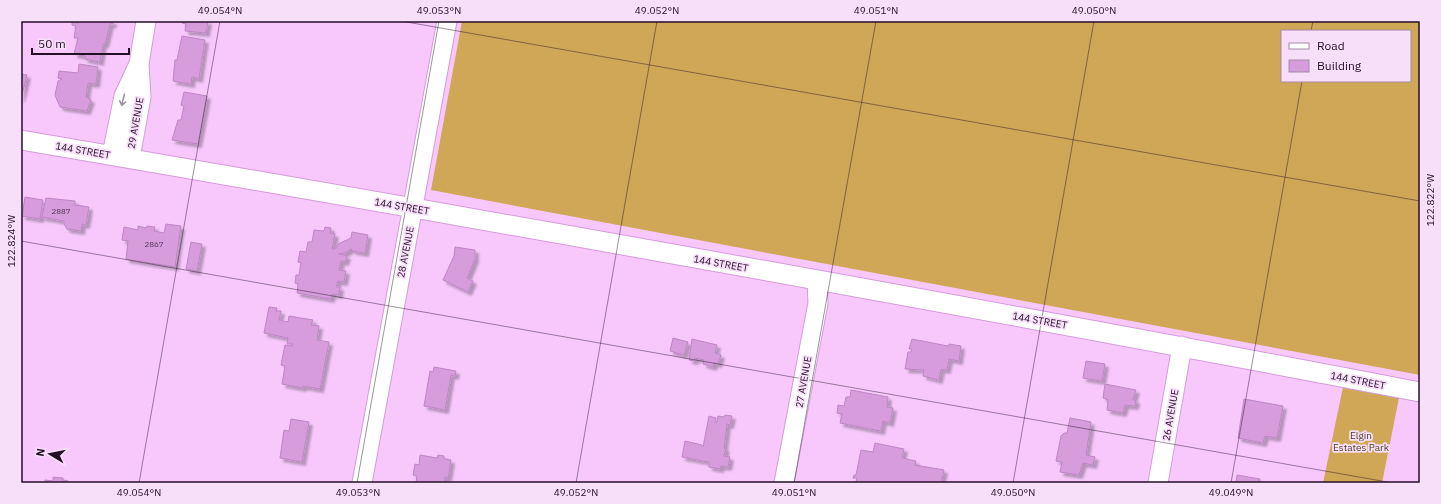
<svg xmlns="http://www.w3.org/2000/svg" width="1441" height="504" font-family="'IBM Plex Sans',sans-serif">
<defs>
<filter id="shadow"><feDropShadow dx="3.5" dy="3.5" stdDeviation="1" flood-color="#0004"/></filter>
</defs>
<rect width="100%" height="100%" fill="#f8c8fd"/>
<path fill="#cfa756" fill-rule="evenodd" d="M462,21H1420V375L431,190ZM1282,31H1410V81H1282Z
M1343,387L1399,398L1382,483H1323Z"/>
<path fill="#d69cdc" stroke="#be85c4" filter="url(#shadow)" d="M79,21H113V24H110L105,44H103L100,62L85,59V56L74,54L78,38H74L76,26L72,25V22L78,23Z
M183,21H208L206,33L185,31L186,24L182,23Z
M182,36L205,40L199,79L192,77L191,84L173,81L175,60H177Z
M79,64L98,67L96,84L88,83L86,97L91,100L87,111L60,107L55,95L58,81L62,79L58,78L59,71L78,73Z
M21,74L27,75L21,99Z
M184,92L207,96L198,144L172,140L178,120H181L184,106L181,105Z
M25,197L43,200L40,219L22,216Z
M46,198L75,201V205L89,207L86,225L82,224L81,231L67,229L64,224V221L42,217Z
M166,224L181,226L175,267L126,259L128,241L122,240L124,227L138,230V226L146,228L147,226L155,227L154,231L164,233Z
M325,227L331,228L330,233L335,234L332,249H335L338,244L351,238L352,232L368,235L365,253L353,251L351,249L345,253L339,254L347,256L345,262L341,261L339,270L346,271L344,282L338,281L336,287H340L339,295L332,294L331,299L297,293L298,284L295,283L296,275H299L301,263L298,262L300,251L306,252L308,242H312L314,230L324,231Z
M191,242L202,244L197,271L186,269Z
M455,247L475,250V259L467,278L473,281L468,292L443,280L454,256Z
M269,307L277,308L276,311H281L279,320L288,322L289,316L313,320L311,325L319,326L317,340L329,342L320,389L303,386V388L282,384L285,366L281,365L285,345L292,346L293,344H287L288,338L264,333Z
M673,338L688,342L684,355L670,351Z
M692,339L717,345L715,353L721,355L718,364L714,363L713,367L703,364L704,360L695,358V361L689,360Z
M912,339L948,346L949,344L961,346L959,361L949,359L947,370L941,369L939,380L923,376L924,370L905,369L908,352H911L912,349H909Z
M1086,361L1105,364L1102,381L1083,378Z
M434,367L456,371L455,376L451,375L445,410L424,406L430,371L433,372Z
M1105,384L1136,390L1133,400H1136L1135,406L1125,405L1123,413L1107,410L1108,400L1103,398Z
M851,390L888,397L887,407L893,408L890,423L883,421L881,431L840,423L842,414L837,413L838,405L844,406L846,397H850Z
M1244,399L1283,406L1277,438L1265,436L1263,443L1238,438Z
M725,415L732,416L730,425L727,424L724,448L726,449L724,456L730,457L728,467L721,466L720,469L709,467V462L682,457L685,441L702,445L703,447L709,416L716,418L715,422H717L718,416L724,417Z
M1070,418L1091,422L1086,455L1095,457L1093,465L1083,463L1079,475L1060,472L1062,462L1056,461L1061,436L1064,433H1067Z
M291,419L309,422L302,462L280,458L284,430L289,431Z
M875,443L904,449L902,458L916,461L915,465L944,470L941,483H856L857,478H853L854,475H856L861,450L873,452Z
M420,455L437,458L438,455L444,456V459L451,460L448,478L445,477L444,483H416L417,476L413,475L415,464L419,465Z
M1237,475L1260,479L1259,483H1236Z
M53,477L63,478V480L68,481V483H45V480L53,481Z"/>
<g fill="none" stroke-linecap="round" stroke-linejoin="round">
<g stroke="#d59bdb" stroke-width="21">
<path id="minor" d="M21,140C488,220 955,303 1420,392
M112,155L124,96L138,66
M130,158L141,97L139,64L146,21
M362,483L447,21
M784,483L818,303L817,280
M1158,483L1182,346"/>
</g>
<use href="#minor" stroke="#fff" stroke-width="19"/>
</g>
<defs><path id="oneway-shaft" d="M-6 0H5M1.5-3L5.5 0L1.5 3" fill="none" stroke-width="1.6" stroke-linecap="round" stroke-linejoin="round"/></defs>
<use stroke="#9d939e" href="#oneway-shaft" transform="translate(123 100) rotate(104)"/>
<path fill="none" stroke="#250f27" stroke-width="1" stroke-opacity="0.45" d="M401,21L1420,201M1311,31L1313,21M21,241L1393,483M139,483L220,21M357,483L439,21M576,483L657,21M794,483L876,21M1013,483L1094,21M1231,483L1302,81"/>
<g text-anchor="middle" stroke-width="3.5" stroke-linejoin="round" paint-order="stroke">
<g font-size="8" fill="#513254">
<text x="61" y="214">2887</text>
<text x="154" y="247">2867</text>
</g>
<g font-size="10" fill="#250f27" stroke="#f7dff9">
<text transform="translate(135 123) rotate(-80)" y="4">29 AVENUE</text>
<text transform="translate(83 150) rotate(10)" y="4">144 STREET</text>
<text transform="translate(402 206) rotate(10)" y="4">144 STREET</text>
<text transform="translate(405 252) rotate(-79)" y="4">28 AVENUE</text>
<text transform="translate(721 263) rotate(10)" y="4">144 STREET</text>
<text transform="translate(1040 320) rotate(10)" y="4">144 STREET</text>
<text transform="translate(1358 380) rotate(11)" y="4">144 STREET</text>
<text transform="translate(803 382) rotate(-80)" y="4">27 AVENUE</text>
<text transform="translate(1170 415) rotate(-80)" y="4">26 AVENUE</text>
</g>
<g font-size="10" fill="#503f1c" stroke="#f7dff9">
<text x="1361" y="439">Elgin<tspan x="1361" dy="12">Estates Park</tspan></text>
</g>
</g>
<rect width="1441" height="504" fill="none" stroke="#f7dff9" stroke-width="44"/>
<rect x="1281" y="30" width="130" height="52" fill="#f7dff9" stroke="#a38ca5"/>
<rect x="1289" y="43" width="20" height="6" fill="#ffffff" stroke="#a38ca5"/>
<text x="1317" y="50" font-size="12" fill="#250f27">Road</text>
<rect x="1289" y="60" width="20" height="12" fill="#d69cdc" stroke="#a38ca5"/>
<text x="1317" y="70" font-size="12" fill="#250f27">Building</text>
<g transform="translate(50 454) rotate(280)" stroke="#f7dff9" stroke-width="3" paint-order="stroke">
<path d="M0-3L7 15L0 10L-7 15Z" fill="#250f27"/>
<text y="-6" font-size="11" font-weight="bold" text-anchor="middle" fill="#250f27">N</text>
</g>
<path d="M32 48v6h97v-6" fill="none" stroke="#250f27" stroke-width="2"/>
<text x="38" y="48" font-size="12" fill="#250f27" stroke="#f7dff9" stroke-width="3" paint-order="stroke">50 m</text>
<rect x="22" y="22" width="1397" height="460" fill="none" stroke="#250f27" stroke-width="1.5"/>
<g font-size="10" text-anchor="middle" fill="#250f27">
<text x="220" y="14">49.054°N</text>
<text x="439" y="14">49.053°N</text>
<text x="657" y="14">49.052°N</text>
<text x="876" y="14">49.051°N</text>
<text x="1094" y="14">49.050°N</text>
<text transform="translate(1430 200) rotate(-90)" y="4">122.822°W</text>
<text transform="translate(11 241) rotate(-90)" y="4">122.824°W</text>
<text x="139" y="496">49.054°N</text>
<text x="358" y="496">49.053°N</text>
<text x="576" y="496">49.052°N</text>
<text x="794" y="496">49.051°N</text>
<text x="1013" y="496">49.050°N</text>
<text x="1231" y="496">49.049°N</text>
</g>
</svg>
